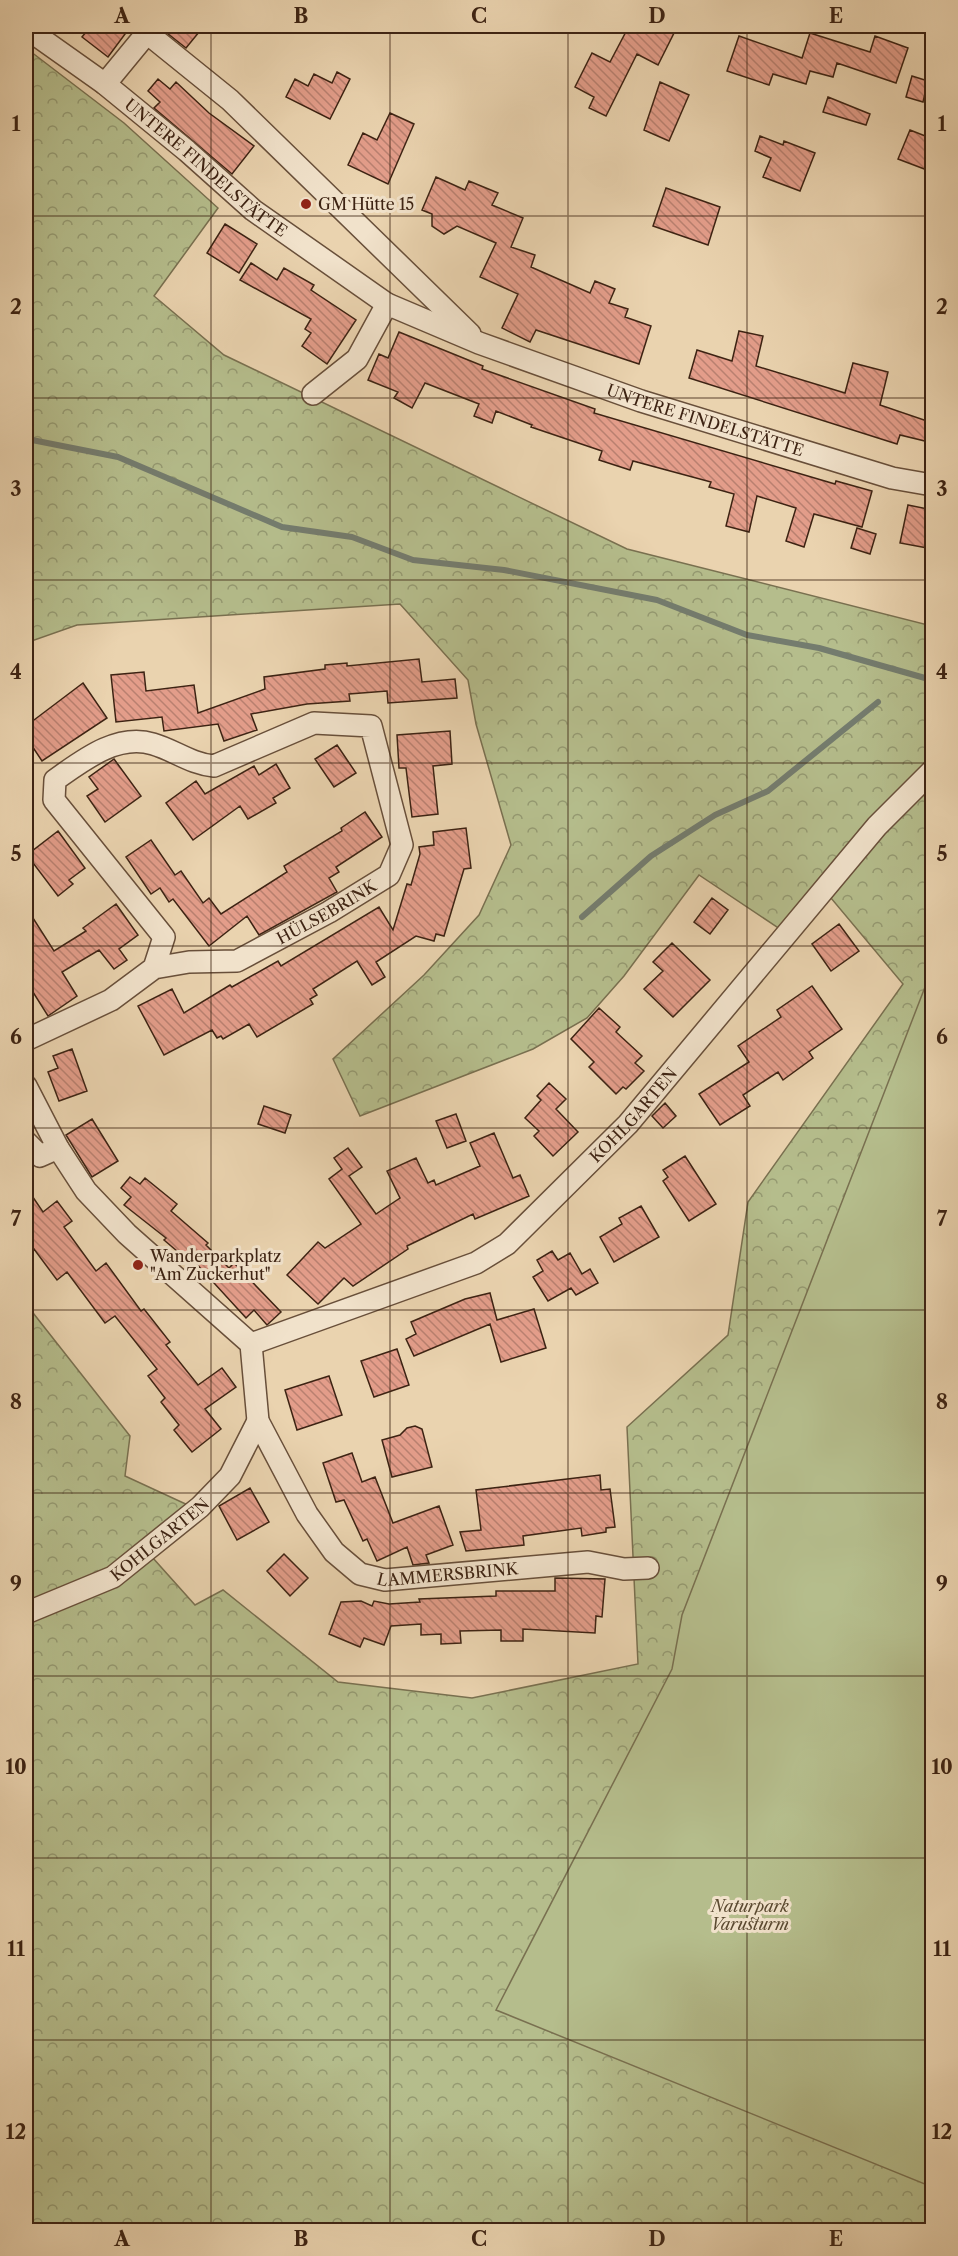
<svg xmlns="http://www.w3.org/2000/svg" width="958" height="2256" font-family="'Libre Caslon Text',serif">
<defs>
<pattern id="forest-crowns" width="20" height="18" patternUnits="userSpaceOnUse" patternTransform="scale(1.5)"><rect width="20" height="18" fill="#b5bd8c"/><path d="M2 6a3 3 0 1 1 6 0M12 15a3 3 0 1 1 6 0" fill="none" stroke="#949971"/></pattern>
<pattern id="building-back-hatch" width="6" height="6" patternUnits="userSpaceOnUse" patternTransform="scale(1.5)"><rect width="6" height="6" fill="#e39d8a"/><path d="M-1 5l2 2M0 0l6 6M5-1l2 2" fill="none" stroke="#b98070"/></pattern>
</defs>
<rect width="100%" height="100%" fill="#ead3af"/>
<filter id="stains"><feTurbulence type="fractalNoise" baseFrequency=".00333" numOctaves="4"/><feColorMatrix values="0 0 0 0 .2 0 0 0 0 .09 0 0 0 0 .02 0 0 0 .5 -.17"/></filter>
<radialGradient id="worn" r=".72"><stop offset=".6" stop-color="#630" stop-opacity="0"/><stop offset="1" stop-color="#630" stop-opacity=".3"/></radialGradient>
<path fill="url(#forest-crowns)" stroke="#797050" stroke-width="1.5" d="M26,48L124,123L218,208L154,296L224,355L627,549L932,626V2230H26V1304L130,1436L125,1476L190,1506L144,1548L195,1605L223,1590L338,1682L472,1698L638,1664L627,1427L728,1335L748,1202L903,984L826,892L783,931L699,875L624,976L587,1018L533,1049L360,1116L333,1059L424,975L479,915L511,845L476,724L468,680L400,604L77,625L26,643Z"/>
<path fill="#b5bd8c" stroke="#797050" stroke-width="1.5" d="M932,969V2187L496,2010L672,1669L682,1615Z"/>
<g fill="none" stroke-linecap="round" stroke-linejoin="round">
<path stroke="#747c6e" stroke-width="6" d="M27,439L118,457L282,527L352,537L413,560L504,570L657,600L747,635L819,648L932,680
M582,917L651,856L715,815L768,791L878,702"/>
</g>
<path fill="url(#building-back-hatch)" stroke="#3d2313" stroke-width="1.5" d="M91,26H131L108,57L82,37Z
M158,26H204L186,48Z
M629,26H659L674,33L658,65L637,54L606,116L589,108L594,97L575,87L592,53L610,62Z
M810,33L870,52L875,36L908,48L896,83L837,63L833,77L810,71L806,84L773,74L769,85L727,71L739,36L802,58Z
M337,72L350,79L330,119L286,97L295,79L308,86L314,74L332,83Z
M912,76L928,81L923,102L906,97Z
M158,79L170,89L176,82L209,113L254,146L232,174L154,108L160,102L148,91Z
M660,82L689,95L669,141L644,130Z
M828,97L870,114L866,125L823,112Z
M390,113L414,124L388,184L348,165L363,133L377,140Z
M910,130L933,139V158L927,170L898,159Z
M760,136L783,145L784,141L815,153L800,191L763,177L771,158L755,151Z
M436,177L465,190L469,181L498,193L492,205L523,218L511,247L535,255L531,267L590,293L595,281L615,289L609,303L628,309L625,317L651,326L639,364L536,330L530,342L502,328L518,294L480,277L496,243L457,226L444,234L432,226V214L422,210Z
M666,188L720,207L708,245L653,226Z
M225,224L257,244L239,273L207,253Z
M251,263L277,280L284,268L314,285L311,290L356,320L327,364L302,346L311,333L305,329L311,319L240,280Z
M739,331L763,336L756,366L845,393L853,363L888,372L880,405L933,423V443L900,435L897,444L689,378L697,350L732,361Z
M399,332L483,366L482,369L595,409L594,413L835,484L836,481L872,491L862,527L814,514L804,547L786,541L796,508L757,496L749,532L726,526L734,494L709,487L711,482L633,461L630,470L599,460L602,451L531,427L532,425L496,411L492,423L474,416L479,404L425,383L412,408L394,398L398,392L368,380L379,354L388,358Z
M908,505L933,510V549L900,543Z
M857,528L876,534L870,554L851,548Z
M419,659L422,682L455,679L457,698L388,703L387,691L349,694L350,701L307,704L251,714L257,730L224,741L218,724L164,731L162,717L116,722L111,675L144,672L146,691L194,685L198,713L265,689L264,677L325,669V665L347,663V666Z
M83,683L107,718L42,761L26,737V726Z
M450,731L452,764L433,766L438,814L412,817L406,768H399L397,735Z
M337,745L356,773L334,787L315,759Z
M114,759L141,796L105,822L87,796L98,789L89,777Z
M276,764L290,788L273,798L276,803L248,819L240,806L193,840L166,803L196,781L205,794L254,766L259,775Z
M365,812L382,837L336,867L339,872L329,878L337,892L259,935L247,916L209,946L173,899L169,902L160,888L151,894L126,857L151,840L175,875L181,871L203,903L209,898L221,914L287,872L284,866L342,831L341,828Z
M466,828L471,868L464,869L444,936L436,934L434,941L416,936L376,962L385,977L372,985L357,961L313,989L317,995L310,999L313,1004L257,1037L249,1024L223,1039L221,1036L217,1038L212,1030L164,1055L138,1006L172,989L184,1013L230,985L232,987L278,961L281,966L379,907L393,930L407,884L411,885L420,854L419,847L434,845L433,832Z
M58,831L85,868L69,880L73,884L58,896L27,855Z
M712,898L728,910L710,934L694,922Z
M116,904L138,935L119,949L127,960L114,969L99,950L62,972L77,996L48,1016L26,981V907L54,951L86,931L83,928Z
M839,924L859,951L831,971L812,944Z
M672,943L710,980L673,1017L644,989L663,971L653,962Z
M812,986L842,1029L809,1052L813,1058L783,1080L778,1072L743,1095L750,1106L720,1125L699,1094L749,1062L738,1046L781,1017L777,1010Z
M599,1008L620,1027L616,1032L642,1056L635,1063L644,1071L626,1089L623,1087L616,1094L589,1067L594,1062L571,1039Z
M72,1049L87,1091L59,1101L48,1072L58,1068L53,1056Z
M549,1083L566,1099L556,1109L578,1132L553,1156L534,1136L539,1131L525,1118L541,1100L537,1096Z
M665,1103L676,1116L663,1128L652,1116Z
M264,1106L291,1115L285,1133L258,1124Z
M456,1114L466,1141L447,1148L436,1121Z
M92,1119L118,1161L92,1177L66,1135Z
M494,1133L513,1178L520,1175L529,1196L475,1219L473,1214L407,1246L408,1249L353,1286L344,1278L318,1304L287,1275L318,1242L325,1248L361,1224L329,1179L342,1169L334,1158L348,1148L362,1167L349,1176L376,1214L400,1198L387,1171L416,1158L428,1183L434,1180L436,1185L480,1166L470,1143Z
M685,1156L716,1204L689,1221L663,1181L668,1177L663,1170Z
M130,1177L140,1184L145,1178L177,1204L171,1211L208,1243L206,1245L229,1268L234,1263L281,1312L267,1325L254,1310L246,1318L193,1260L191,1263L164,1240L166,1238L124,1205L131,1197L121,1188Z
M26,1187L43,1212L57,1201L72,1221L64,1227L96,1271L106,1263L141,1311L144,1309L170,1342L166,1345L198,1385L222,1368L236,1387L205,1409L221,1429L192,1452L174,1430L179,1425L161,1402L165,1398L148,1376L157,1369L115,1316L105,1323L67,1272L57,1280L34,1249L26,1255Z
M641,1206L659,1237L614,1262L600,1237L622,1224L619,1218Z
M552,1251L558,1260L570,1253L582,1274L590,1269L598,1283L576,1295L571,1288L548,1301L533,1277L543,1271L537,1260Z
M490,1293L497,1320L534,1309L546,1348L501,1362L490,1324L414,1356L406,1339L416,1334L411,1322L465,1299Z
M397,1349L409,1385L374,1397L361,1361Z
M329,1376L342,1415L297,1430L285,1390Z
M415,1426L422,1429L432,1467L392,1477L382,1440L400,1435L407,1428Z
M352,1453L362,1482L375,1477L393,1523L439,1506L453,1545L426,1555L429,1563L413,1565L407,1547L377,1561L367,1539L363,1541L344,1500L336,1502L323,1463Z
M600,1475L601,1490L610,1489L615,1527L606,1528V1532L582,1536L581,1528L523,1536L524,1545L466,1551L460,1532L481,1530L476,1490Z
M250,1488L269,1522L237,1540L219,1506Z
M284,1554L308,1578L290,1596L267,1571Z
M555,1578L605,1579L602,1617L596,1616L595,1633L523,1629V1641H501V1630L460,1631L461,1643L441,1644V1634L421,1635V1624L391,1626L384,1645L364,1638L360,1647L329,1634L341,1602L361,1601L372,1606L374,1601L389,1604L420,1602L419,1599L496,1596V1591H555Z"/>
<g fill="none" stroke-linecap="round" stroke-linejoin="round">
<g stroke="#684f3a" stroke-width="24">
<g id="minor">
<path d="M144,26L147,33L230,100L470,334"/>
<path id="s1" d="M26,28L105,84L187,151L253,210L387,304L479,343L641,401L892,478L932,485"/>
<path d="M105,84L147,33"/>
<path d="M313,394L357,359L387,304"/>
<path id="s2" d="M26,1040L111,1000L154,968L189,962L237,961L329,912L389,875L402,845L371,726L314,723L214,766C191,764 174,750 153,744C117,733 82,761 55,780L54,800L164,937L154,968"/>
<path id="s3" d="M26,1086L58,1148L86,1191L127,1234L251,1344L258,1421L307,1514L334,1552L360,1574L385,1580L588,1562L624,1569L648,1568"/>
<path d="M26,1142L40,1156L58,1148"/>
<path id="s4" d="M251,1344L476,1263L507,1244L628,1124L877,826L932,771"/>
<path id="s5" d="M26,1613L113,1577L200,1507L230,1476L258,1421"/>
</g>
</g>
<use href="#minor" stroke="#f1e2cb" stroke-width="21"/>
</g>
<path fill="none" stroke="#3d2313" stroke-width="1.5" stroke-opacity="0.55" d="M211,26V2230M390,26V2230M568,26V2230M747,26V2230M26,216H932M26,398H932M26,580H932M26,763H932M26,946H932M26,1128H932M26,1310H932M26,1493H932M26,1676H932M26,1858H932M26,2040H932"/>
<g fill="#8f2418" stroke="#f1e2cb" stroke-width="2">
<circle cx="306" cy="204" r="6"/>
<circle cx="138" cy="1265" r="6"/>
</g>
<g text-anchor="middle" stroke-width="6" stroke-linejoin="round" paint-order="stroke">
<g font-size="16" fill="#3d2313" stroke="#f1e2cb">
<text dy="6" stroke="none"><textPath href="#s1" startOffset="228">UNTERE FINDELSTÄTTE</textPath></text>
<text dy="6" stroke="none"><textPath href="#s1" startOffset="794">UNTERE FINDELSTÄTTE</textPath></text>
<text dy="6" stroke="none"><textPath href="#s2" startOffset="333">HÜLSEBRINK</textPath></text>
<text dy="6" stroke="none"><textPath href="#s4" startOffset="456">KOHLGARTEN</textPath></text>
<text dy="6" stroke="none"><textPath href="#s5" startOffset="154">KOHLGARTEN</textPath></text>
<text dy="6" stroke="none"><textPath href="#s3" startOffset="698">LAMMERSBRINK</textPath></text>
</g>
<g font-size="16" fill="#3d2313" stroke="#f1e2cb" text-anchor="start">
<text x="318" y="210">GM Hütte 15</text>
<text x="150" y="1262">Wanderparkplatz<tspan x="150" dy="18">"Am Zuckerhut"</tspan></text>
</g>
<g font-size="16" font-style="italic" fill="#5b4a31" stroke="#f1e2cb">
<text x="750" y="1912">Naturpark<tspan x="750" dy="18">Varusturm</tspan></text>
</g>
</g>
<rect width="958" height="2256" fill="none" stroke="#ead3af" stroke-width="66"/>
<rect x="33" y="33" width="892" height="2190" fill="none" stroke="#3d2313" stroke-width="2"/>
<g font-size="20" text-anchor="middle" font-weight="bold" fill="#3d2313">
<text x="122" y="23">A</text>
<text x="301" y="23">B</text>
<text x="479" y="23">C</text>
<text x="657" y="23">D</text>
<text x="836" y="23">E</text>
<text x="16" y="131">1</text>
<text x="942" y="131">1</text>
<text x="16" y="314">2</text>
<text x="942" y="314">2</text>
<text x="16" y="496">3</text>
<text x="942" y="496">3</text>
<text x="16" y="679">4</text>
<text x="942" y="679">4</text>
<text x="16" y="861">5</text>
<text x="942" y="861">5</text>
<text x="16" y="1044">6</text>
<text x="942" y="1044">6</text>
<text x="16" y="1226">7</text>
<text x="942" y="1226">7</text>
<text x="16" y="1409">8</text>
<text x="942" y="1409">8</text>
<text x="16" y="1591">9</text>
<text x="942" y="1591">9</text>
<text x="16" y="1774">10</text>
<text x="942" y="1774">10</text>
<text x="16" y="1956">11</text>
<text x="942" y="1956">11</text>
<text x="16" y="2139">12</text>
<text x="942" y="2139">12</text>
<text x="122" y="2246">A</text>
<text x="301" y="2246">B</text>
<text x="479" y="2246">C</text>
<text x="657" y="2246">D</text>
<text x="836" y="2246">E</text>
</g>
<rect width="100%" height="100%" filter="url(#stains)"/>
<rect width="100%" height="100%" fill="url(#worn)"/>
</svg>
